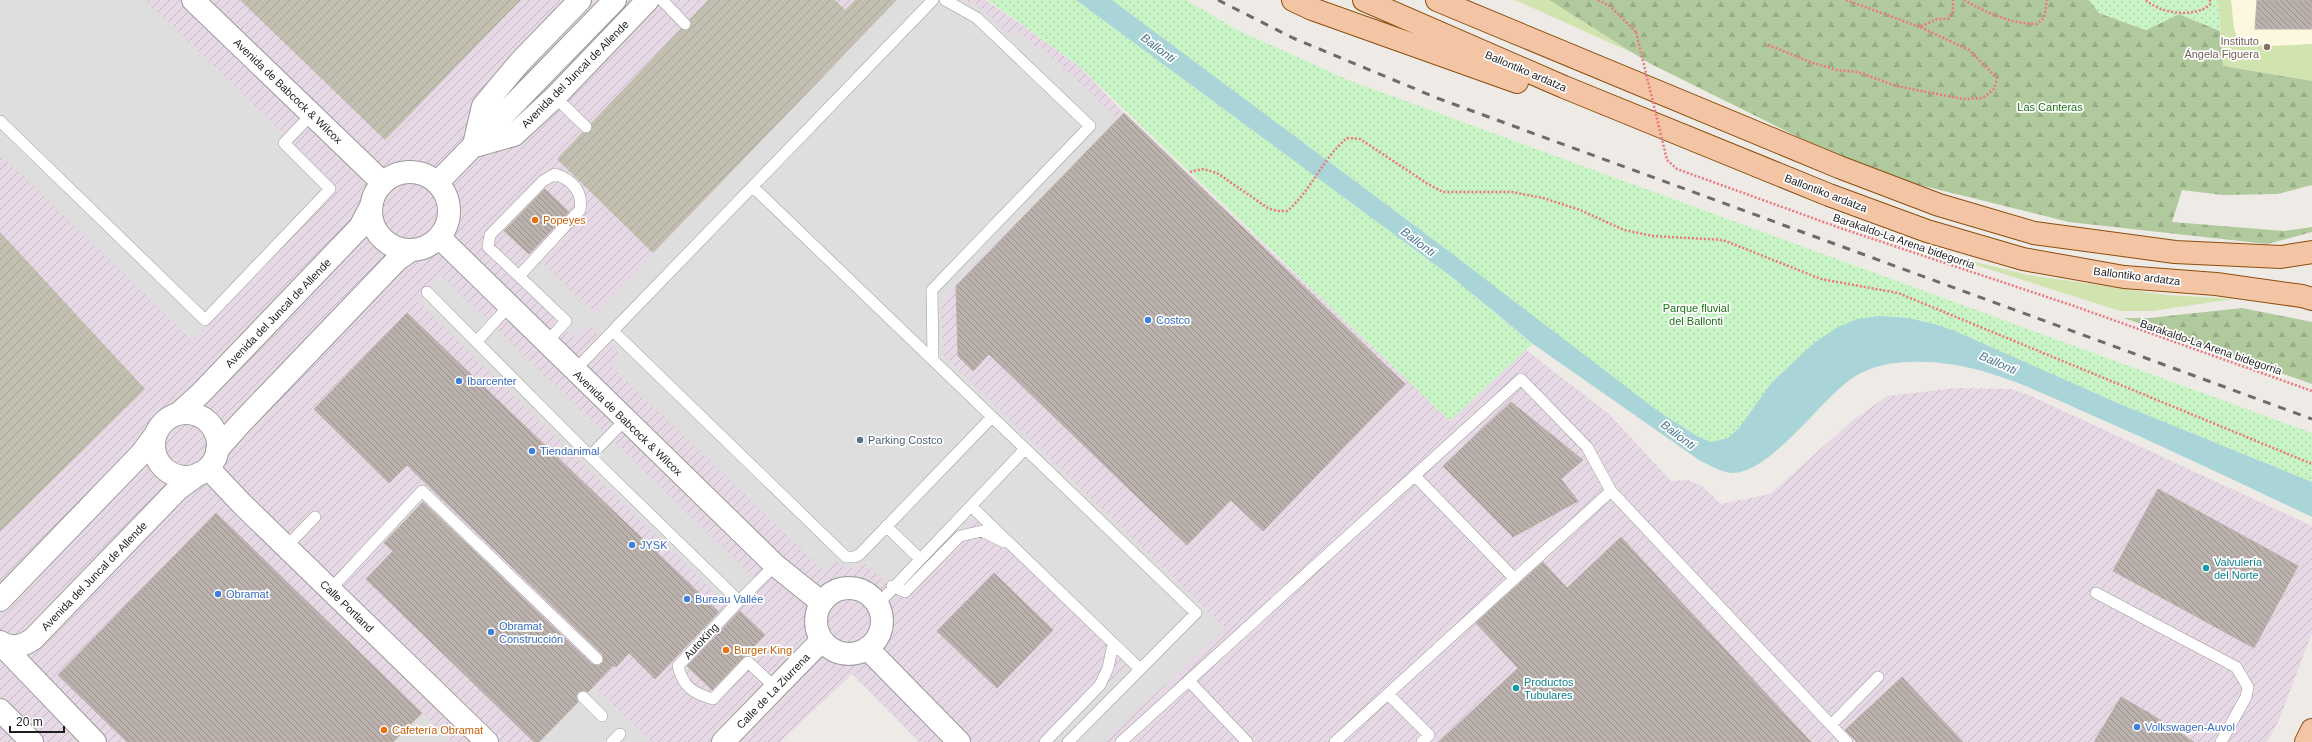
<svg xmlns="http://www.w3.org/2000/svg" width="2312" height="742" font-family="Arial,sans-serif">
<defs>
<pattern id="industrial-furrows" width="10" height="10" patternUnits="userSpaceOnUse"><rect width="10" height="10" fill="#e7d8e6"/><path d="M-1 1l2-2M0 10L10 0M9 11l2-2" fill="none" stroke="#c6b9c5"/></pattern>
<pattern id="construction-furrows" width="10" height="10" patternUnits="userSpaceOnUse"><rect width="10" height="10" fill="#c2bfb1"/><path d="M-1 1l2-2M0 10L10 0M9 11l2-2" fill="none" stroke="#a6a498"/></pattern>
<pattern id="forest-firs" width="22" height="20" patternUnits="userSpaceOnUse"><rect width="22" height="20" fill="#b1ca9d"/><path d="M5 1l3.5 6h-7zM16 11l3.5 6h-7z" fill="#98ad87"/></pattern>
<pattern id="park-dots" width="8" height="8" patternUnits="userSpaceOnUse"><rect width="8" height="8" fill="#c9f5c6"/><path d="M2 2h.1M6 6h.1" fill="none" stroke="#acd2aa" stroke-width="1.8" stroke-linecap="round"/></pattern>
<pattern id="building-back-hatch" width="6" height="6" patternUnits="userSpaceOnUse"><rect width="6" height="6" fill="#bbb2ae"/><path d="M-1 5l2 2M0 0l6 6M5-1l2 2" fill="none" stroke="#97908d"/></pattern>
</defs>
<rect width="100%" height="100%" fill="#eeeae5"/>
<path fill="url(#industrial-furrows)" d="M0,0H986L1079,66L1124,113L1450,420L1526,350L1609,414L1671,481L1688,480L1703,487L1721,504L1770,494L1852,421L1887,396L1957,388L2011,389L2029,395L2312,526V633L2279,720L2267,742H919L852,674L780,742H0Z"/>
<path fill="#fcf8e0" d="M2218,0H2312V62L2223,66Z"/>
<path fill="url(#construction-furrows)" d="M240,0H521L385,140Z
M708,0H835L845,10L855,0H897L653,253L557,159Z
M0,232L145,389L0,532Z"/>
<path fill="#d1e4af" d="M1515,0H1549L1635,54Z
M2218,0H2231C2233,10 2232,24 2236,34C2243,52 2295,44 2312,44V81L2223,66Z
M1935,252L2028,275L2167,295L2233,299L2153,311H2120Z"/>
<path fill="url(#forest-firs)" d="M1549,0H2089L2099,13L2146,30L2179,14L2220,31L2223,66L2312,81V185L2277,194L2223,195L2182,190L2172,222L2284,231L2312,227V232L2267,244L2069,222L1871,173L1649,63Z
M2242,308L2312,322V384L2124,318H2149Z"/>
<path fill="url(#park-dots)" d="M988,0H1076L1452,277L1532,344L1548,329L1438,243L1112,0H1186L1237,30L1348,80L2312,433V482L2120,404L1938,325L1909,318L1880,316L1814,343L1772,382L1739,428L1728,438L1711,442L1697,436L1658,411L1548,329L1450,421L1079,66Z
M2089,0H2218L2220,31L2179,14L2146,30L2099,13Z"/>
<path fill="#dedede" d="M0,0H145L302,151L338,189L192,340L0,154Z
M897,0H963L977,5L1012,36L1018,30L1037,49L1040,46L1118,119L941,301L943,355L1225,628L1105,742H1051L1130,661L977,514L898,593L864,563L851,568L844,567L837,561L825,572L612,367L622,356L586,324L574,337L513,278L534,255L596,314Z
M442,276L758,581L731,609L418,301Z
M593,686L652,742H539Z
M422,713L451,742H393Z"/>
<path fill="#a9d5d8" d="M1076,0H1112L1438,243L1658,411L1697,436L1711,442L1728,438L1739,428L1772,382L1814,343L1838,327L1857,319L1880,316L1909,318L1938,325L1957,332L2120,404L2312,482V517C2240,483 2169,449 2096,417C2037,391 1977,359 1910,362C1892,362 1869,367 1854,377C1822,397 1770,475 1731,473C1721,472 1709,465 1699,460L1533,344L1452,277Z"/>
<path fill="url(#building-back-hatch)" stroke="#bfafa9" d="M2257,0H2312V29H2255Z
M1124,113L1405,384L1263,531L1231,500L1187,545L989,354L973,371L958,356L956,286Z
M545,189L569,212L529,254L504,231Z
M407,313L719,612L655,679L629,653L616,667L613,665L588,692L584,690L578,692L576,696L578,702L539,742H534L366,579L393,551L384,543L423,502L592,664L599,666L604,661L602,654L407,465L389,483L314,409Z
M1511,402L1583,460L1561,479L1578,501L1513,537L1443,466Z
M2158,489L2298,566L2254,648L2113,571Z
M216,513L422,713L393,742H127L58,675Z
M1621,537L1811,742H1439L1518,668L1476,623L1543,562L1567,588Z
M994,573L1053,630L997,688L937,631Z
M740,611L765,635L712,690L687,666Z
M1902,677L1963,742H1857L1845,730Z
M2121,697L2149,713L2194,742H2094Z"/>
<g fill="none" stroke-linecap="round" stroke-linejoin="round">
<g stroke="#9b9b9b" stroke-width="12">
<path id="service" d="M662,0L685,24
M555,97L586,127
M0,121L205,320L330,189L284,143L312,114
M753,187L1196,613L1068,742
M519,276L580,210C583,191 572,180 555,174L543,181L490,235L488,247C514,271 540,296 566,321L546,343
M427,292L590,456
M613,331L846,557H855L860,554L992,417
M477,341L509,306
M933,360L932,290L1090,126L977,18L945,0
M574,371L933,0
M625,420L590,456L739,601L775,565
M1415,476L1514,578
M971,506L1140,669
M886,526L919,558
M286,547L315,517
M892,586L905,592L960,536L982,531L1004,542
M330,590L422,491L597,659
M2096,593L2236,667L2248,687L2246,697L2221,742
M739,601L678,666C683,687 693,693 713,699L748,662L776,688
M878,604L1025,449
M1189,681L1247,742
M1388,694L1429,735L1422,742
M583,697L602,716
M1831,725L1878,677
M612,742L620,734
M1045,742L1100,685L1108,668L1113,644
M1121,742L1521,379L1587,447L1611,491L1847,742
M1335,742L1611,491"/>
</g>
<g stroke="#9b9b9b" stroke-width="24">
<path id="minor" d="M193,0L383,183
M474,145L483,106L520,62L580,0
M475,146L514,135L555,97L648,0
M371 211a39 39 0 1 1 78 0a39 39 0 1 1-78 0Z
M437,183L615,0
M439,237L775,565L821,602
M154 445a32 32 0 1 1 64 0a32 32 0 1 1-64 0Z
M178,414L201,393L360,227L371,206
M217,450L239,425L397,260L411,250
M208,468L242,504L487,742
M816 621a33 33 0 1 1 66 0a33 33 0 1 1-66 0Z
M0,600L141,454L155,435
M0,642C13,649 21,647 33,639L178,489L200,473
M0,643L95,742
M867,648L959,742
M0,710L32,742
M723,742L822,640"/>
</g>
<g stroke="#8c4e0d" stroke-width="24">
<path id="primary" d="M1293,0L1312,9L1517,82
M1364,0L1564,87L1829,195L1927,231L2023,259L2124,277L2216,284L2302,296L2312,299
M1437,0L1839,167L1939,205L2034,233L2175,252L2281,257L2312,252
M2306,742L2312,730"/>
</g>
<path stroke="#ee767d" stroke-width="2.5" stroke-dasharray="2 2" stroke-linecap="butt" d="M1598,0L1610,6L1636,32
M1846,0L1920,27L1937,19H1948L1953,12V0
M1964,0C1987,13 2011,24 2037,24L2044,18L2047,0
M2146,0C2161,14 2193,18 2210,5V0
M1768,45L1813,63L1837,70L1858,72L1896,86L1963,99L1983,98L1994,89L1997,78L1969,50L1920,27
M1667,160L1677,169L1843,229L2074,306L2312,391
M1190,172L1203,169L1217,173L1268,208L1277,211H1287C1312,190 1322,159 1347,138L1360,139L1428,184L1443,192H1512L1543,198L1580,210L1624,230L1653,236L1723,240L1821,279L1898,293L2312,464"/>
<use href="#service" stroke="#fff" stroke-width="11"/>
<use href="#minor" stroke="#fff" stroke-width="22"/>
<use href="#primary" stroke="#f4c5a4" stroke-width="22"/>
<path stroke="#6c6c6c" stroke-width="3" stroke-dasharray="8 8" stroke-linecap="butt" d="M1218,0L1293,38L1437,98L2312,419"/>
<path stroke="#ee767d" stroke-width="2.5" stroke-dasharray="2 2" stroke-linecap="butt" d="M1636,32L1667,160"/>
</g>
<circle fill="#8d6e63" stroke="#fff" stroke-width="1.5" cx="2267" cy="47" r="4"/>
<g fill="#e8710a" stroke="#fff" stroke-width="1.5">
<circle cx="535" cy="220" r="4"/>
<circle cx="726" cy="650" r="4"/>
<circle cx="384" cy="730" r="4"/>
</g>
<g fill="#3f7fe0" stroke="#fff" stroke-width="1.5">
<circle cx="1148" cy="320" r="4"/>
<circle cx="459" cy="381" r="4"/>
<circle cx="532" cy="451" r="4"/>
<circle cx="632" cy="545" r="4"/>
<circle cx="218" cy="594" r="4"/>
<circle cx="687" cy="599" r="4"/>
<circle cx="491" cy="632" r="4"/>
<circle cx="2137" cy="727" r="4"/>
</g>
<circle fill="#5c6f8a" stroke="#fff" stroke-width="1.5" cx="860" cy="440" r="4"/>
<g fill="#0f9aa8" stroke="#fff" stroke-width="1.5">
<circle cx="2206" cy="568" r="4"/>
<circle cx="1516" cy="688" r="4"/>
</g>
<g text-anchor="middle" stroke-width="3.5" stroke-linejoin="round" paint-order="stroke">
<g font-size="11" fill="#785e54" stroke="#fff" text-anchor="end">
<text x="2259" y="45">Instituto<tspan x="2259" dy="13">Ángela Figuera</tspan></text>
</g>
<g font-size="11" fill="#1e1e1e" stroke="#fff">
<text transform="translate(1526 71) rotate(23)" y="4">Ballontiko ardatza</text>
<text transform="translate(575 74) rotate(-45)" y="4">Avenida del Juncal de Allende</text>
<text transform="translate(288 91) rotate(44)" y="4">Avenida de Babcock &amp; Wilcox</text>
<text transform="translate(1826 193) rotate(21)" y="4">Ballontiko ardatza</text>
<text transform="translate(1904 241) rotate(19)" y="4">Barakaldo-La Arena bidegorria</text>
<text transform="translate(2137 276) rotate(7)" y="4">Ballontiko ardatza</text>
<text transform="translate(278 313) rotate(-46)" y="4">Avenida del Juncal de Allende</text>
<text transform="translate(2211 347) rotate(19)" y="4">Barakaldo-La Arena bidegorria</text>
<text transform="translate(628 423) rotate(44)" y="4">Avenida de Babcock &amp; Wilcox</text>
<text transform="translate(94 576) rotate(-46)" y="4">Avenida del Juncal de Allende</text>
<text transform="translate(347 606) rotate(44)" y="4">Calle Portland</text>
<text transform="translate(701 641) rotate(-47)" y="4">AutoKing</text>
<text transform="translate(773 691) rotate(-46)" y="4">Calle de La Ziurrena</text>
</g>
<g font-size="11" fill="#1c7315" stroke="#fff">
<text x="2050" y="111">Las Canteras</text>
<text x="1696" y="312">Parque fluvial<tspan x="1696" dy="13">del Ballonti</tspan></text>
</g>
<g font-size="11" fill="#c56008" stroke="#fff" text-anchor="start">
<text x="543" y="224">Popeyes</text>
<text x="734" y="654">Burger King</text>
<text x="392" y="734">Cafetería Obramat</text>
</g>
<g font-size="11" fill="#366cbe" stroke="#fff" text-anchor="start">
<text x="1156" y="324">Costco</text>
<text x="467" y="385">Ibarcenter</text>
<text x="540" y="455">Tiendanimal</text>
<text x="640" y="549">JYSK</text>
<text x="226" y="598">Obramat</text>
<text x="695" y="603">Bureau Vallée</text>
<text x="499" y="630">Obramat<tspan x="499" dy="13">Construcción</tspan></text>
<text x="2145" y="731">Volkswagen-Auvol</text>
</g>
<g font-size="11" fill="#4e5e75" stroke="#fff" text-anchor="start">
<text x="868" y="444">Parking Costco</text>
</g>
<g font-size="11" fill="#0d838f" stroke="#fff" text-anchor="start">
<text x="2214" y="566">Valvulería<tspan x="2214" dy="13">del Norte</tspan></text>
<text x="1524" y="686">Productos<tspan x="1524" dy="13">Tubulares</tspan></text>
</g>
<g font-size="12" font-style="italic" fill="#497790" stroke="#fff">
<text transform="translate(1158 48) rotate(37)" y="4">Ballonti</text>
<text transform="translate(1418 242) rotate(37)" y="4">Ballonti</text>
<text transform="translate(1998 363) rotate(24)" y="4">Ballonti</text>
<text transform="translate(1678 435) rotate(37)" y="4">Ballonti</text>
</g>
</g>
<path d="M10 726v6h54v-6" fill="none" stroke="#1e1e1e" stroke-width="2"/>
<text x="16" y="726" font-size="12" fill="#1e1e1e" stroke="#ffffff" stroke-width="3" paint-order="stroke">20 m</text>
</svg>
